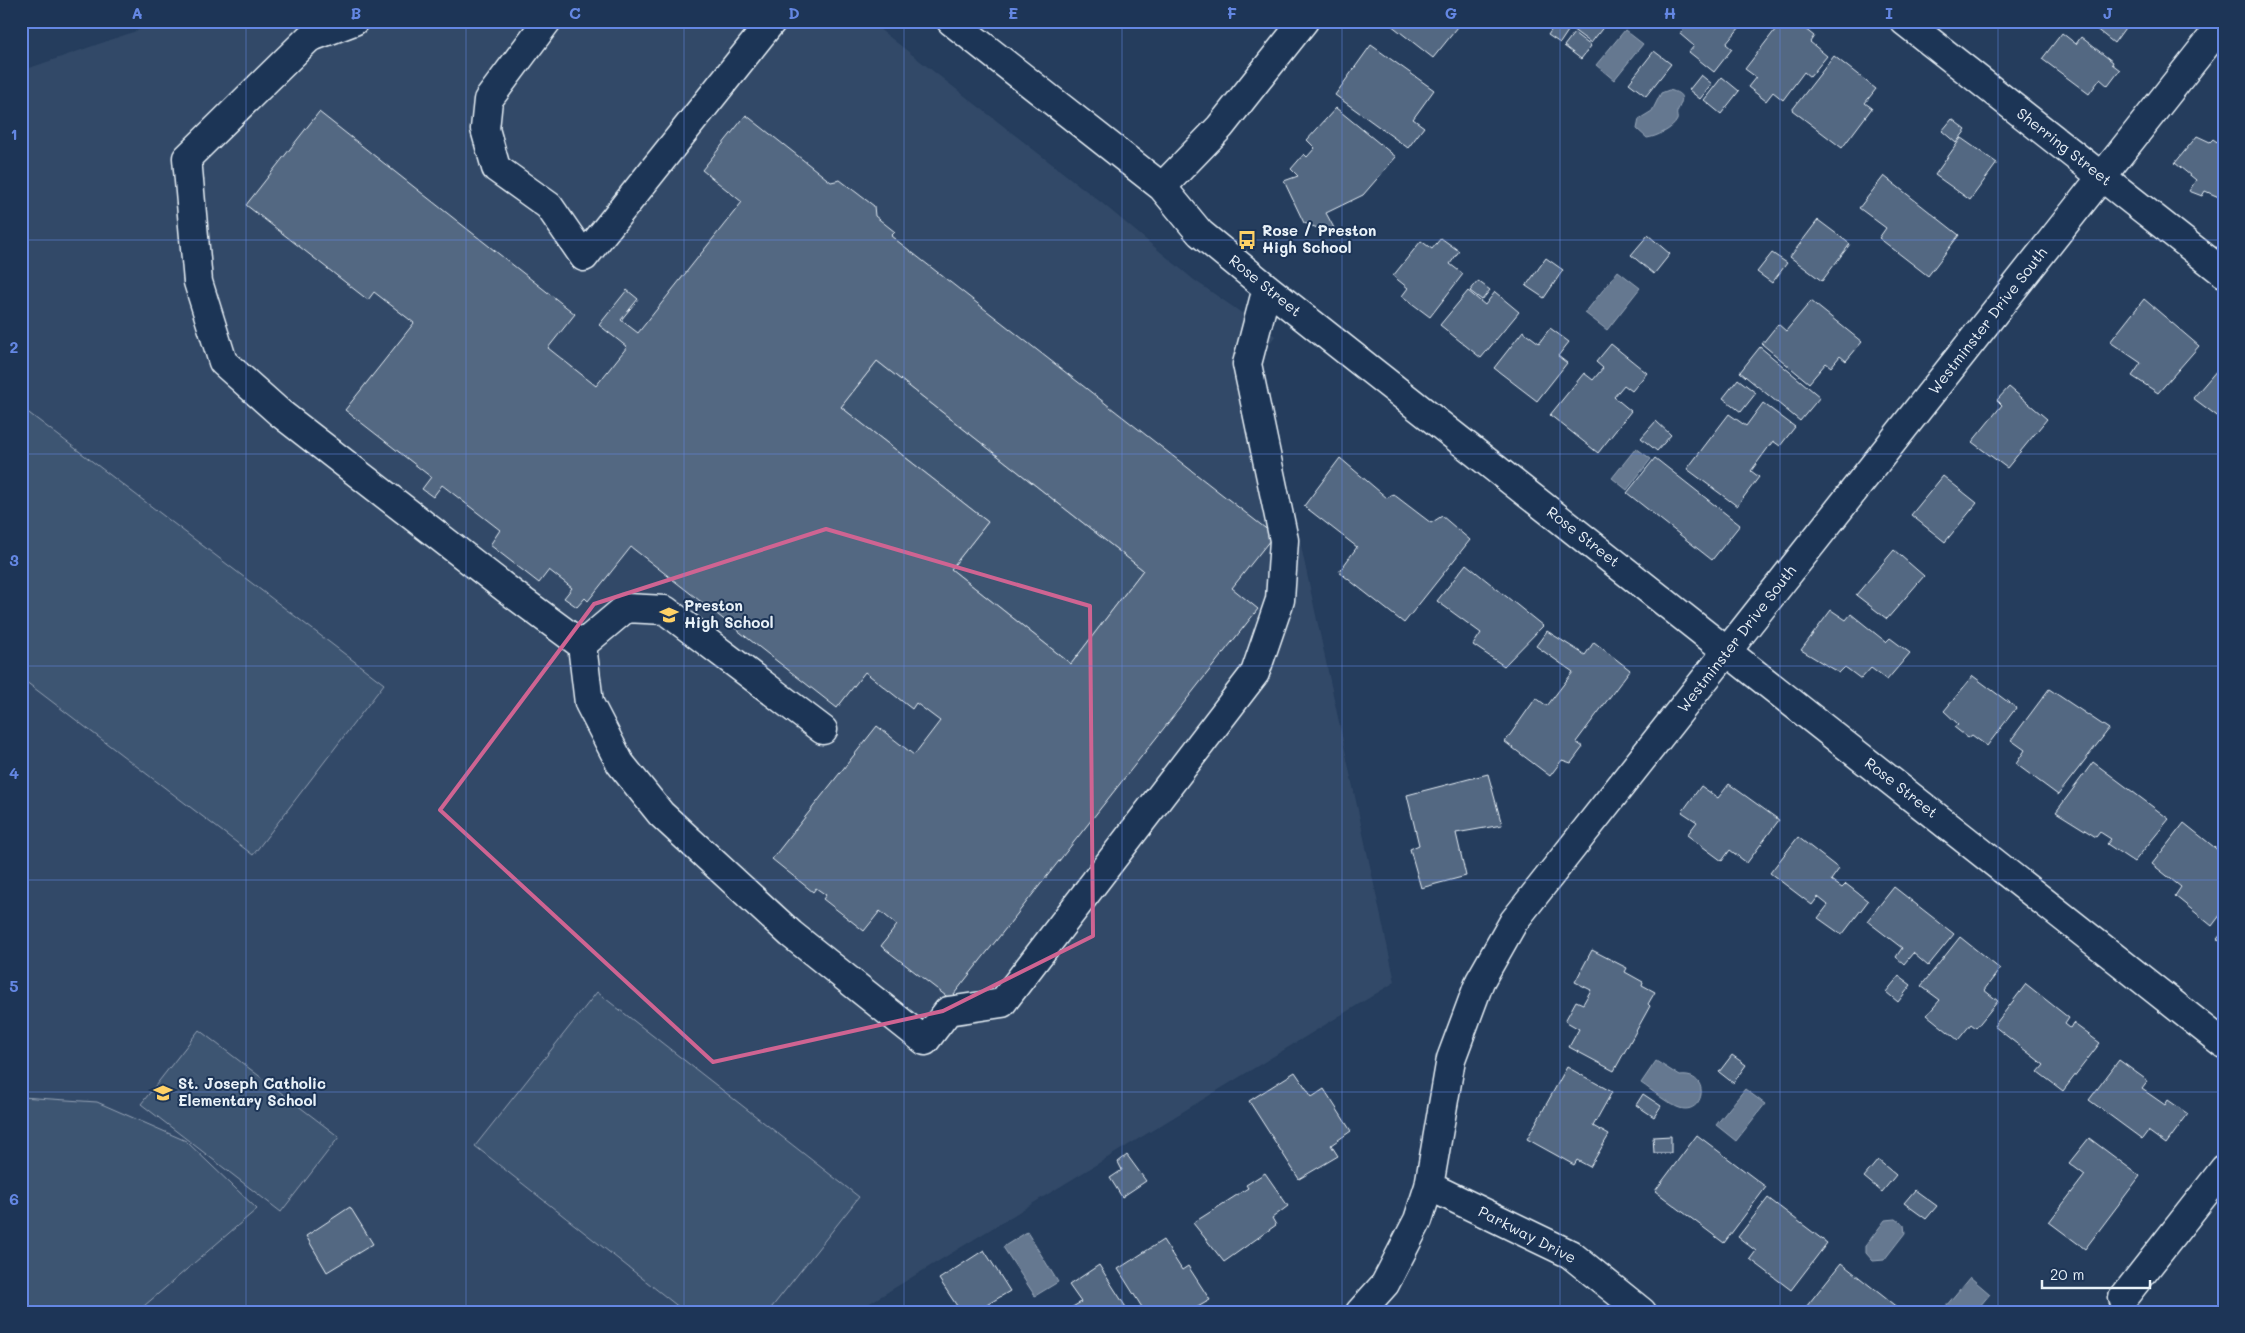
<svg xmlns="http://www.w3.org/2000/svg" width="2245" height="1333" font-family="Mali,sans-serif">
<rect width="100%" height="100%" fill="#253d5d"/>
<filter id="ink" filterUnits="userSpaceOnUse"><feTurbulence type="fractalNoise" baseFrequency=".02" numOctaves="2"/><feDisplacementMap in="SourceGraphic" scale="10" xChannelSelector="R" yChannelSelector="G"/><feConvolveMatrix kernelMatrix="1 2 1 2 8 2 1 2 1" color-interpolation-filters="sRGB"/></filter>
<g filter="url(#ink)">
<path fill="#334a68" d="M165,21H869L1103,204L1194,280L1275,336L1260,356L1395,982L855,1312H21V71Z"/>
<path fill="#3e5472" stroke="#93a2b5" d="M877,361L1143,570L1071,664L951,569L988,522L841,407Z
M21,407L384,684L253,855L21,678Z
M597,992L859,1197L768,1312H685L475,1146Z
M199,1030L339,1137L281,1212L141,1104Z
M21,1097L97,1102L186,1141L257,1209L137,1312H21Z"/>
<path fill="#657890" stroke="#99a8ba" d="M1625,30L1643,44L1614,80L1596,65Z
M1669,90C1686,94 1683,99 1677,112C1676,115 1678,118 1677,120C1673,129 1656,137 1647,138L1637,129L1639,119L1652,111L1661,93Z
M1618,271L1640,288L1607,330L1585,313Z
M1636,448L1651,459L1627,490L1612,478Z
M1656,1061L1680,1076C1713,1072 1704,1119 1677,1107C1664,1101 1653,1091 1641,1083Z
M1745,1089L1765,1104L1736,1141L1716,1125Z
M1896,1219L1904,1225L1905,1233L1884,1260L1873,1261L1866,1253V1245L1885,1220Z
M1027,1232L1058,1282L1035,1296L1003,1247Z
M1970,1277L1990,1294L1975,1312H1941Z"/>
<path fill="#536782" stroke="#e8f1f8" fill-rule="evenodd" d="M1386,21H1452L1458,27L1433,58Z
M1578,21H1608L1591,43L1572,29Z
M1690,21H1745L1726,44L1732,49L1714,72L1689,52L1694,46L1680,34Z
M1782,21H1795L1814,36L1810,42L1827,56L1810,77L1804,72L1783,100L1773,92L1766,101L1748,87L1756,77L1745,69Z
M2086,21H2130L2114,43Z
M1556,23L1568,31L1560,43L1548,35Z
M1574,33L1591,46L1581,59L1564,46Z
M2062,33L2076,44L2081,37L2113,62L2112,64L2120,70L2108,86L2100,79L2089,94L2042,59Z
M1371,45L1434,90L1413,119L1424,127L1408,148L1335,95Z
M1654,51L1671,64L1646,96L1629,83Z
M1834,56L1876,89L1865,103L1872,108L1842,148L1792,110Z
M1701,75L1712,84L1700,99L1689,90Z
M1722,77L1739,91L1721,114L1704,100Z
M1336,108L1396,157L1363,195L1326,213L1334,228L1323,230L1304,223L1284,181L1298,176L1291,169L1304,154L1307,157L1315,148L1307,140Z
M319,112L575,314L548,348L596,386L627,347L599,325L627,290L638,299L621,320L638,333L742,202L702,170L746,115L831,182L840,180L874,206L875,216L895,232L891,236L1274,535L1232,588L1258,609L950,999L881,946L897,925L880,911L864,931L823,899L826,895L816,888L813,892L772,859L877,726L914,755L940,721L916,703L912,709L865,672L837,708L631,547L588,601L585,598L577,607L564,598L572,588L549,570L539,583L490,545L500,530L442,485L433,497L422,489L431,477L345,410L414,323L374,292L368,300L246,205ZM877,361L1143,570L1071,664L951,569L988,522L841,407Z
M1952,119L1966,130L1956,143L1942,131Z
M2197,136L2210,142L2213,139L2224,147V195L2221,198L2205,191L2202,196L2189,191L2196,180L2175,163Z
M1961,138L1997,163L1970,200L1935,175Z
M1884,176L1959,235L1928,276L1879,238L1886,228L1859,208Z
M1818,220L1850,244L1822,281L1790,257Z
M1648,235L1670,254L1654,274L1631,255Z
M1441,238L1459,251L1450,264L1463,274L1430,317L1402,296L1408,288L1393,276L1421,241L1432,249Z
M1772,253L1787,263L1772,283L1757,272Z
M1546,258L1563,270L1544,298L1526,286Z
M1478,281L1490,290L1482,300L1470,291Z
M1468,291L1485,305L1495,292L1519,312L1481,358L1440,325Z
M2144,299L2199,346L2158,393L2132,376L2141,363L2110,342Z
M1811,301L1862,342L1846,361L1840,356L1831,367L1826,363L1809,383L1762,344L1778,324L1786,331Z
M1550,328L1569,342L1558,356L1567,363L1537,401L1494,368L1523,331L1539,343Z
M1611,344L1647,373L1632,391L1624,385L1614,397L1631,411L1598,453L1550,415L1584,373L1593,380L1603,368L1596,362Z
M1760,347L1820,397L1800,421L1740,372Z
M2224,362V421L2193,398Z
M1738,379L1756,393L1741,412L1723,398Z
M2009,387L2047,419L2007,468L1972,442L2002,405L1997,400Z
M1763,403L1795,427L1780,446L1773,441L1751,471L1759,477L1737,506L1687,469L1729,414L1746,426Z
M1656,421L1671,435L1657,451L1641,438Z
M1340,458L1387,498L1393,494L1431,523L1442,516L1470,540L1404,623L1339,572L1357,547L1304,506Z
M1655,458L1740,525L1712,560L1627,493Z
M1943,476L1977,503L1945,542L1911,515Z
M1894,550L1924,576L1887,619L1856,595Z
M1466,564L1543,626L1504,666L1473,645L1481,633L1437,601Z
M1831,610L1846,620L1851,614L1886,642L1890,638L1910,653L1887,680L1871,668L1861,679L1845,667L1839,673L1801,650Z
M1547,631L1585,655L1594,642L1630,670L1576,742L1583,747L1571,763L1562,760L1550,776L1505,742L1536,698L1547,706L1573,672L1536,646Z
M1973,676L2016,708L1987,746L1972,735L1968,738L1954,727L1958,724L1944,711Z
M2049,689L2109,729L2058,795L2016,764L2025,750L2011,740Z
M2093,762L2169,819L2134,862L2107,844L2111,839L2100,832L2096,837L2056,812Z
M1488,774L1502,825L1456,833L1466,876L1421,888L1410,849L1419,845L1407,795Z
M1729,784L1779,820L1747,863L1730,850L1722,861L1687,835L1697,822L1682,812L1701,786L1718,798Z
M2184,823L2224,855V910L2212,926L2175,896L2181,887L2152,864Z
M1798,837L1839,869L1831,880L1842,888L1846,884L1868,901L1842,935L1818,918L1828,905L1818,897L1812,905L1770,873Z
M1894,887L1954,934L1928,966L1913,953L1904,964L1896,957L1902,948L1867,921Z
M2224,931V945L2217,939Z
M1960,937L2000,969L1984,990L1998,1001L1976,1028L1971,1024L1958,1040L1927,1015L1940,1000L1921,986Z
M1592,950L1627,968L1625,972L1643,982L1642,985L1655,992L1648,1004L1650,1006L1614,1071L1569,1047L1579,1029L1565,1021L1576,1001L1583,1004L1591,990L1575,982Z
M1899,976L1911,985L1898,1002L1886,992Z
M2026,984L2069,1018L2065,1024L2070,1028L2073,1023L2100,1043L2063,1091L2038,1072L2044,1065L1994,1026Z
M1732,1055L1746,1065L1733,1083L1719,1072Z
M2119,1060L2148,1081L2142,1089L2165,1105L2168,1100L2188,1114L2166,1144L2148,1131L2142,1139L2089,1100Z
M1567,1067L1612,1092L1593,1126L1609,1135L1590,1167L1577,1160L1574,1165L1527,1139Z
M1295,1072L1312,1097L1324,1089L1351,1131L1331,1145L1338,1156L1299,1179L1249,1101Z
M1643,1094L1661,1106L1654,1117L1636,1105Z
M1697,1135L1766,1187L1724,1243L1655,1191Z
M1671,1136V1153H1654L1653,1137Z
M2089,1138L2140,1176L2085,1249L2049,1222L2085,1175L2069,1163Z
M1127,1155L1146,1181L1122,1197L1110,1178L1122,1170L1118,1162Z
M1878,1160L1896,1175L1882,1192L1864,1177Z
M1265,1173L1288,1206L1272,1218L1276,1225L1224,1262L1193,1223L1248,1188L1246,1185Z
M1915,1190L1937,1206L1926,1219L1904,1203Z
M1768,1198L1827,1243L1791,1290L1750,1259L1756,1251L1738,1237Z
M350,1207L373,1244L327,1272L306,1236Z
M1163,1240L1182,1270L1188,1266L1210,1300L1189,1312H1145L1118,1269Z
M984,1250L1010,1291L975,1312H961L939,1279Z
M1841,1263L1903,1312H1802Z
M1099,1265L1129,1312H1064L1081,1302L1069,1285Z"/>
<g fill="none" stroke-linecap="round" stroke-linejoin="round">
<g stroke="#e8f1f8" stroke-width="31">
<path id="minor" d="M354,21L309,38L187,158L198,282L223,362L280,413L513,594L582,645L589,703L620,763L661,814L791,934L925,1041L948,1011L1002,1003L1255,673L1280,600L1284,540L1247,364L1267,288
M547,21L488,100L485,129L496,168L549,206L584,257L772,21
M951,21L1162,187L1200,233L1267,288L2224,1044
M1904,21L2224,273
M1162,187L1220,127L1304,21
M582,645L626,608L665,610L823,730
M1429,1186L1570,1254L1642,1312
M2123,1298L2224,1169
M1360,1312L1385,1284L1418,1220L1429,1186L1451,1059L1480,981L1514,921L2224,22"/>
</g>
<use href="#minor" stroke="#1d3557" stroke-width="28"/>
</g>
</g>
<path fill="none" stroke="#cf6492" stroke-width="4" stroke-linejoin="round" d="M826,529L1090,606L1093,936L943,1011L713,1062L440,810L594,604Z"/>
<path fill="none" stroke="#6487e3" stroke-width="1" stroke-opacity="0.55" d="M246,21V1312M466,21V1312M684,21V1312M904,21V1312M1122,21V1312M1342,21V1312M1560,21V1312M1780,21V1312M1998,21V1312M21,240H2224M21,454H2224M21,666H2224M21,880H2224M21,1092H2224"/>
<defs>
<g id="bus-bare" transform="scale(1.5)"><path d="M-5-6H5V4H4V6H2V4H-2V6H-4V4H-5ZM-3.5-4V0h7V-4ZM-3.5 1.2v1.5H-2V1.2ZM2 1.2v1.5H3.5V1.2Z" fill="#ffd166" stroke="#1d3557" stroke-width="2.5" paint-order="stroke"/></g>
<g id="school-bare" transform="scale(1.5)"><path d="M0-5L7-2L0 1L-7-2ZM-4 1L0 2.5L4 1V4Q0 6-4 4Z" fill="#ffd166" stroke="#1d3557" stroke-width="2.5" paint-order="stroke"/></g>
</defs>
<g fill-rule="evenodd">
<use href="#bus-bare" x="1247" y="240"/>
<use href="#school-bare" x="669" y="615"/>
<use href="#school-bare" x="163" y="1093"/>
</g>
<g text-anchor="middle" stroke-width="4" stroke-linejoin="round" paint-order="stroke">
<g font-size="15" fill="#e8f1f8" stroke="#1d3557">
<text transform="translate(2064 147) rotate(38)" y="5">Sherring Street</text>
<text transform="translate(1265 286) rotate(39)" y="5">Rose Street</text>
<text transform="translate(1988 321) rotate(-52)" y="5">Westminster Drive South</text>
<text transform="translate(1583 537) rotate(38)" y="5">Rose Street</text>
<text transform="translate(1737 639) rotate(-52)" y="5">Westminster Drive South</text>
<text transform="translate(1901 788) rotate(38)" y="5">Rose Street</text>
<text transform="translate(1527 1235) rotate(27)" y="5">Parkway Drive</text>
</g>
<g font-size="15" font-weight="bold" fill="#e8f1f8" stroke="#1d3557" text-anchor="start">
<text x="1262" y="236">Rose / Preston<tspan x="1262" dy="17">High School</tspan></text>
<text x="684" y="611">Preston<tspan x="684" dy="17">High School</tspan></text>
<text x="178" y="1089">St. Joseph Catholic<tspan x="178" dy="17">Elementary School</tspan></text>
</g>
</g>
<rect width="2245" height="1333" fill="none" stroke="#1d3557" stroke-width="55"/>
<path d="M2042 1280v8h108v-8" fill="none" stroke="#e8f1f8" stroke-width="2.5"/>
<text x="2050" y="1280" font-size="15" fill="#e8f1f8" stroke="#1d3557" stroke-width="4" paint-order="stroke">20 m</text>
<rect x="28" y="28" width="2190" height="1278" fill="none" stroke="#6487e3" stroke-width="2"/>
<g font-size="16" text-anchor="middle" font-weight="bold" fill="#6487e3">
<text x="137" y="19">A</text>
<text x="356" y="19">B</text>
<text x="575" y="19">C</text>
<text x="794" y="19">D</text>
<text x="1013" y="19">E</text>
<text x="1232" y="19">F</text>
<text x="1451" y="19">G</text>
<text x="1670" y="19">H</text>
<text x="1889" y="19">I</text>
<text x="2108" y="19">J</text>
<text x="14" y="140">1</text>
<text x="14" y="353">2</text>
<text x="14" y="566">3</text>
<text x="14" y="779">4</text>
<text x="14" y="992">5</text>
<text x="14" y="1205">6</text>
</g>
</svg>
